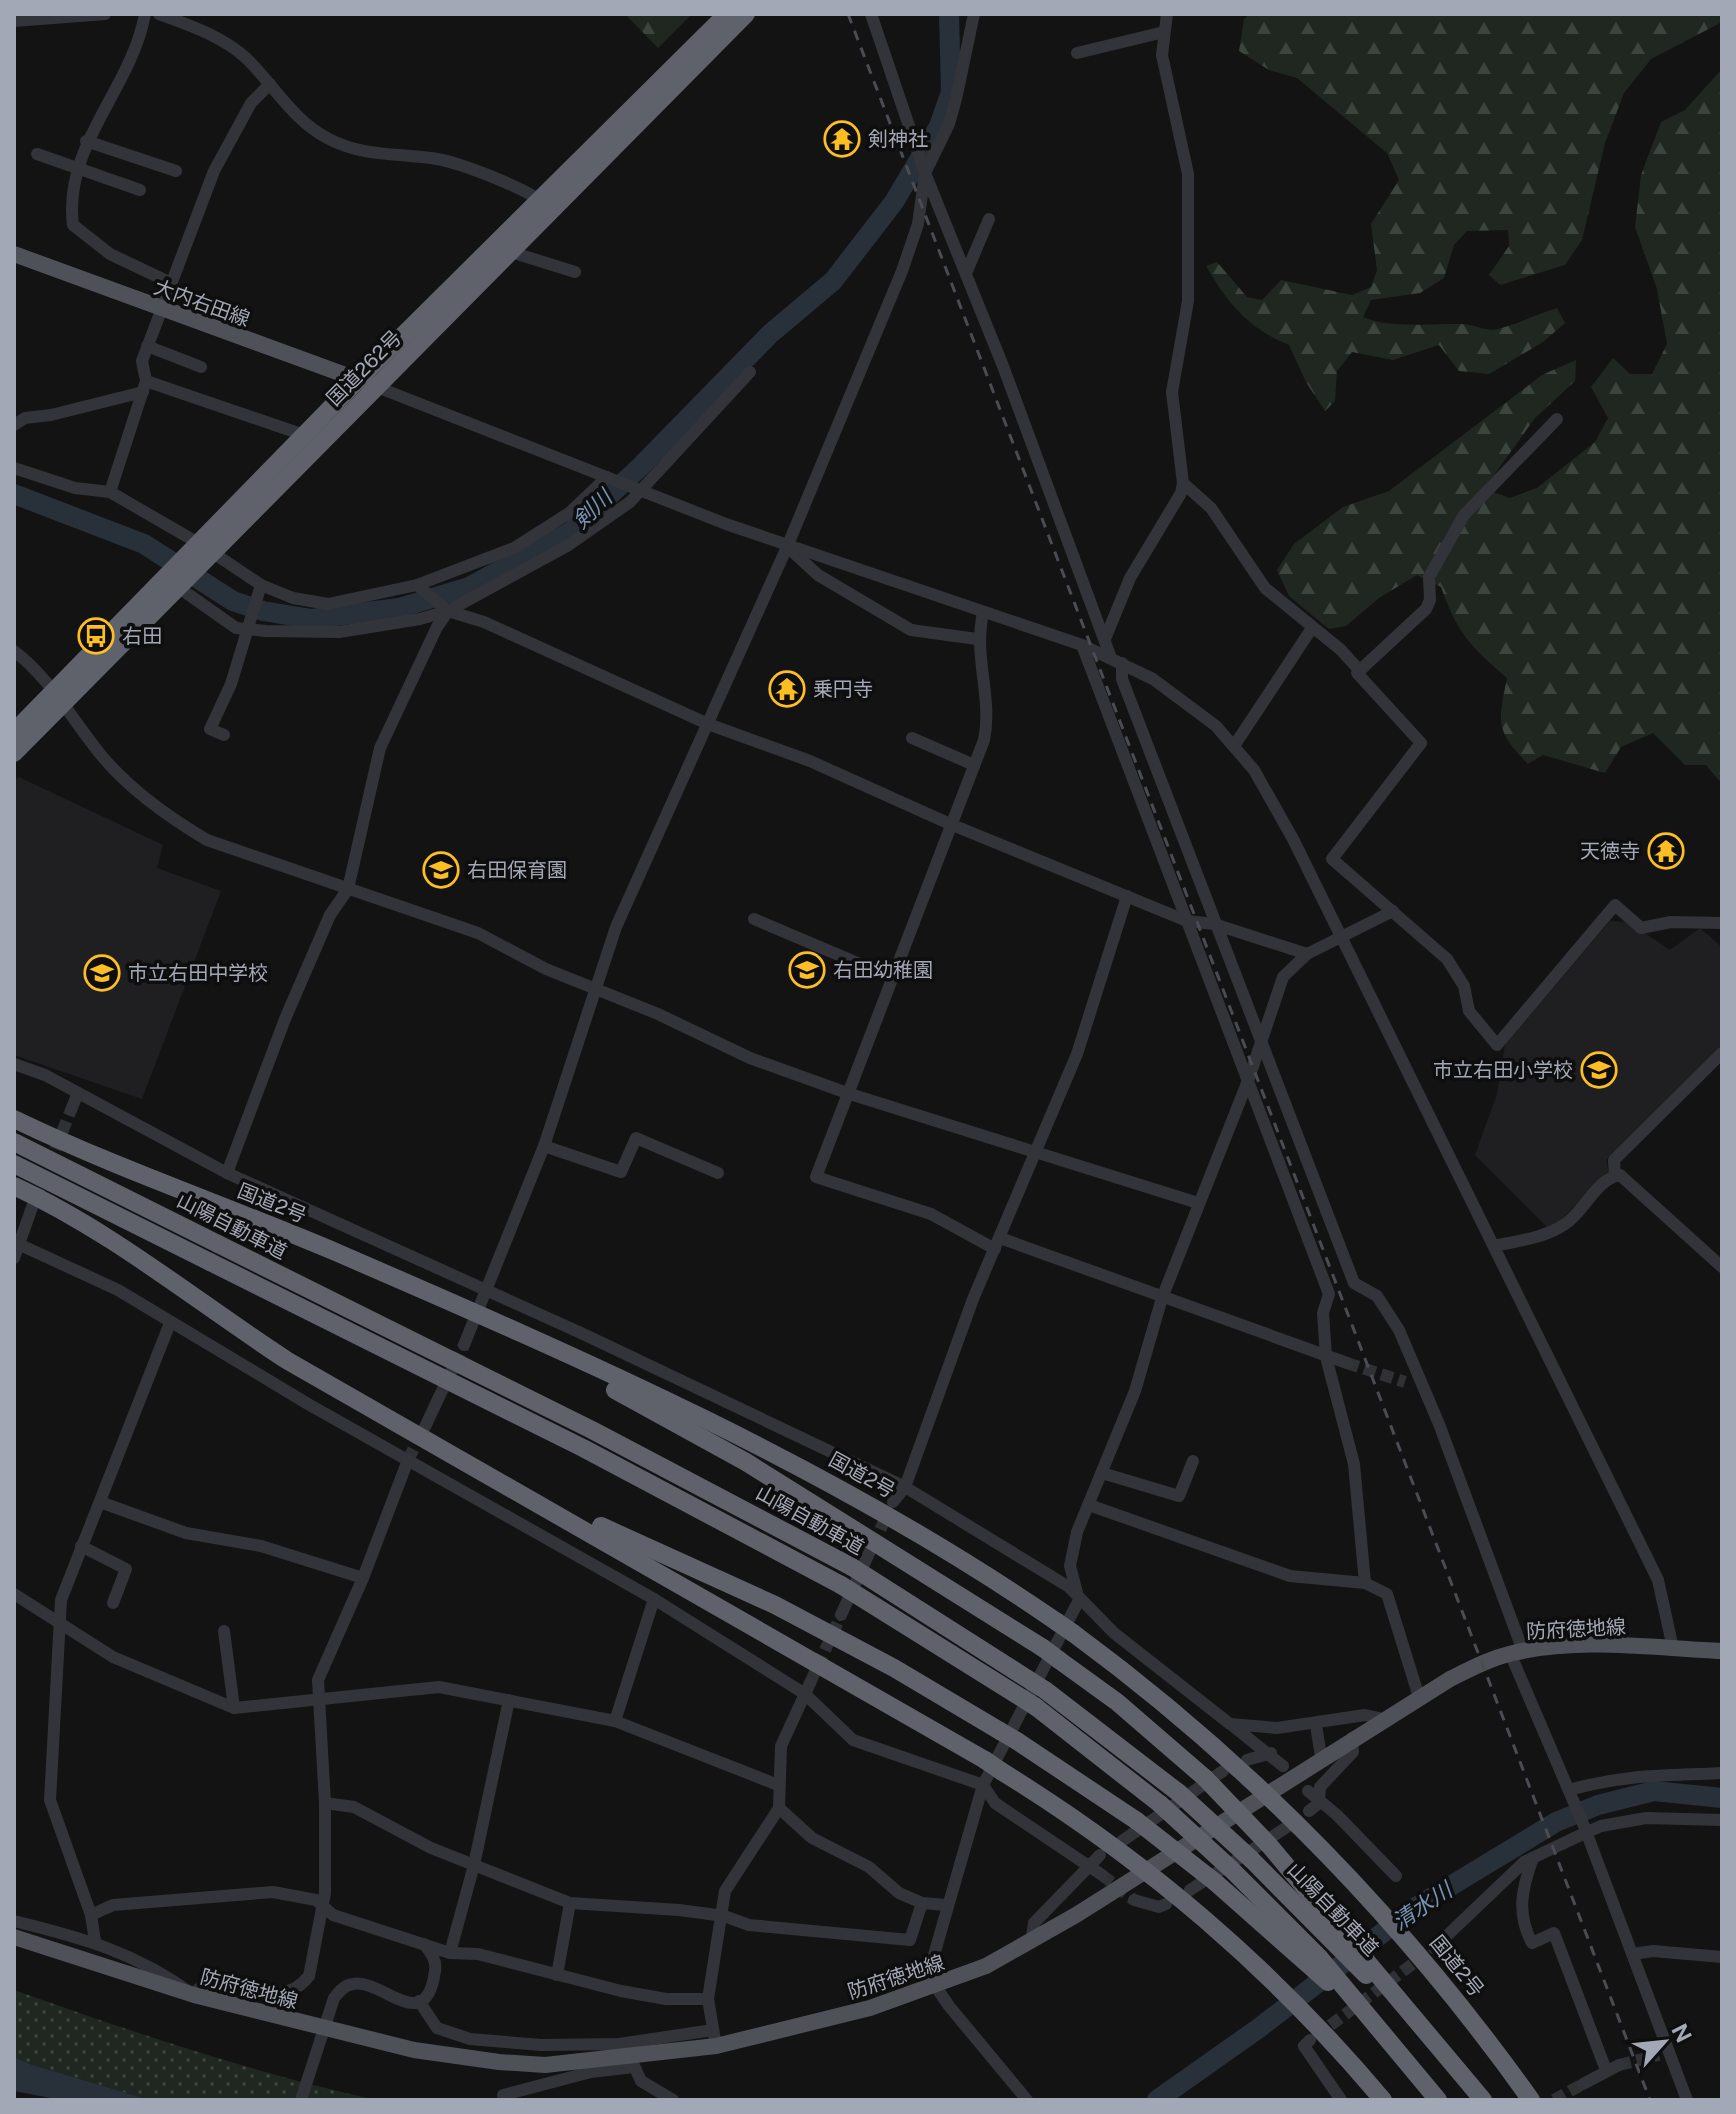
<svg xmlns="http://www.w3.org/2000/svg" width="1736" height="2114" font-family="'Public Sans','Noto Sans JP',sans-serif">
<defs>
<pattern id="grass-dots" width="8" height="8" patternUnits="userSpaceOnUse" patternTransform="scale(2)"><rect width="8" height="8" fill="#1f2720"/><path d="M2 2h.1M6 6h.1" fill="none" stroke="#3c443e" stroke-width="1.8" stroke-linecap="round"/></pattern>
<pattern id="forest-firs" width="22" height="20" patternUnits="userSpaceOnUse" patternTransform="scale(2)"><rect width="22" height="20" fill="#1f2720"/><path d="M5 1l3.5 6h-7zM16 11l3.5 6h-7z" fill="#3c443e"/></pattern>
</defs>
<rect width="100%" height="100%" fill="#131314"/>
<g fill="#1f1f21">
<path d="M19,777L163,845L157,868L221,891L142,1099L14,1055V781Z"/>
<path d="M1610,921L1628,922L1670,950L1700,928L1722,947V1046L1606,1160L1609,1172L1562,1219L1547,1227L1475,1155L1497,1094L1505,1045Z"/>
</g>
<path fill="url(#grass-dots)" d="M14,1990C135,2033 251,2072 376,2100H150L30,2064L14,2057Z"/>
<g fill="url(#forest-firs)">
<path d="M625,14H692L658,48Z"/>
<path d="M1250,14H1722V22L1651,59L1624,93L1605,143L1582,240L1565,265L1500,285L1489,275L1509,246L1508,230L1467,231L1454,245L1444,278L1420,293L1371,300L1363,317C1391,329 1431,323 1461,324C1473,324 1487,332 1498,329C1518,324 1537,314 1557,308L1565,323L1543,342L1489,374L1459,371L1439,345L1393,360L1352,352L1337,371L1335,401L1325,411L1306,382L1289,345C1246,327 1229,304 1206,266L1217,262L1247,297L1262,300L1281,280L1352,295L1371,287L1377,270L1371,224L1399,180L1387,153L1297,78L1269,70L1239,51L1244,19Z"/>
<path d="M1722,69V784L1706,765H1685L1653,733L1621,747L1605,773L1543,755L1528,764C1495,730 1498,723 1507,678C1471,647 1457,633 1441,587L1417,575L1379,598L1346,626L1329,629L1289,596L1277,570L1294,544L1343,507L1389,491L1542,375L1576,360L1575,381L1535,418L1484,489L1510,498L1537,488L1595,442L1608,418L1591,387L1613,358L1630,374H1652L1667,344L1657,289L1635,227L1641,175L1661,122L1685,110Z"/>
</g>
<path fill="#283139" d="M14,2057L30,2064L150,2100H61L14,2091Z"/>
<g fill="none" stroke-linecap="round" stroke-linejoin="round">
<g stroke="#283139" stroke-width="20">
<path d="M14,494L144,544L233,601L263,611L311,619L399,608L469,587L570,532L640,467L770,334L833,281L894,202L939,126L951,92L949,14"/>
<path d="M1157,2100L1259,2028L1416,1907L1556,1822L1598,1805L1654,1791L1722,1798"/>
</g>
<g stroke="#303134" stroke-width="12" stroke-dasharray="12 6" stroke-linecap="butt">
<path d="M35,1199L71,1110"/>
<path d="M1347,1363L1405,1382"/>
<path d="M439,1397L464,1345"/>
<path d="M408,1460L423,1430"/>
<path d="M873,1546L890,1508"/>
<path d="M810,1683L841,1615"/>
<path d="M1102,1875L1134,1900"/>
<path d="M1316,2036L1434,1948"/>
<path d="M1619,2065L1659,2055"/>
<path d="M1554,2100L1583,2084"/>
</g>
<g stroke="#33343a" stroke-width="12">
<path d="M145,14C131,90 63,145 73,225L110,254L171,283"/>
<path d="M159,14C189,25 222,36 246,58C275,86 292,120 329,139C363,157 400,153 437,159C461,163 525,188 544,203"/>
<path d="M871,14L925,173L1003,366L1111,658"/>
<path d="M1167,14L1162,55L1188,174V301L1172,392L1183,483L1211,508L1265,588L1341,650L1360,671"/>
<path d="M14,21L105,14"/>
<path d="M1077,53L1164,32"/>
<path d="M86,141L176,171"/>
<path d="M37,154L140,190"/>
<path d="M511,252L575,272"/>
<path d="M967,271L989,219"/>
<path d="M147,346L201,367"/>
<path d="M146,381L304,435"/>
<path d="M377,387L726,524L1082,645L1153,679L1216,726L1254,770L1293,839L1658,1580L1673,1648"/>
<path d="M1557,419L1464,515L1429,577L1430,600L1426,609L1357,673L1421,743L1332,859L1447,959L1464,986L1469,1011L1497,1045L1615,905L1641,928L1671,922L1722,923"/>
<path d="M14,425L25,418L51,415L143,392"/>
<path d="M14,468L75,488L110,492L200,544L261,585L293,598L328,604L417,585L514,548L569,513L607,477"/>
<path d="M110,492L146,381L142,361L214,171L251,103L270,84"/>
<path d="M792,551L818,575L911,630L977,639"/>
<path d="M417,585L448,611L484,622L708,724L810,761L950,824L1187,921L1214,924L1307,954"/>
<path d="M178,587L236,628L266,631L339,632L420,619L448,611L567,546L630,502L750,372"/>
<path d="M983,613C973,658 993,698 984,740L816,1177L931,1214L995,1249"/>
<path d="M1105,639L1130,578L1181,493L1183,483"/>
<path d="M1082,645L1329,1294L1323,1313L1326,1357L1354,1464L1365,1583"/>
<path d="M14,651C50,678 73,721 101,755C128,788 170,818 207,840L478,933L546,969L658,1014L750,1058L850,1094L1198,1203"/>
<path d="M1122,663V679L1354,1283L1377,1296L1399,1330L1439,1424L1523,1651"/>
<path d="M224,735L210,729L231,684L261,585"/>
<path d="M912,738L974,765"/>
<path d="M1234,746L1312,628"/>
<path d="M754,919L893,978"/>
<path d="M14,1064L45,1075L227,1173L581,1333L905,1487L1069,1587L1114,1633L1230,1724L1277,1728L1365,1715L1384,1719"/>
<path d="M71,1110L78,1093"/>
<path d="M544,1146L621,1172L636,1138L718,1173"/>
<path d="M227,1173L285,1019L330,915L348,889L380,748L437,627L448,611"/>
<path d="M1615,1176L1614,1160L1722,1053"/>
<path d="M1000,1238L1347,1363"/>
<path d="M14,1242L118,1290L308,1404L654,1599L805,1694L853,1740L983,1785L995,1803L1102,1875"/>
<path d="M1494,1246C1517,1241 1545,1238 1565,1224C1584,1212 1597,1178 1620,1175L1722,1267"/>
<path d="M14,1258L35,1199"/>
<path d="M464,1345L544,1146L616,927L787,547L902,271L918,224L925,173L949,124L956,99L974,14"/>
<path d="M425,1427L439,1397"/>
<path d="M1102,1473L1179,1496L1193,1461"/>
<path d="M100,1502L186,1533L261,1546L363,1578"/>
<path d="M893,1502L905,1487L973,1299L1077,1054L1127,896"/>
<path d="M1089,1505L1290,1576L1365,1583L1387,1594L1419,1697"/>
<path d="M81,1546L126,1569L113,1603"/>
<path d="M14,1594L113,1657L234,1708L439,1687L615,1721L778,1785"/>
<path d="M841,1615L870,1551"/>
<path d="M224,1631L234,1708"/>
<path d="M1510,1653L1584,1826L1687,2100"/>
<path d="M615,1721L654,1599"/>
<path d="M1316,1725L1321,1757"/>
<path d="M1233,1726L1283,1766"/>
<path d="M1247,1760L1271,1753"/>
<path d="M1569,1790C1626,1774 1664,1776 1722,1773"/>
<path d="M1308,1791L1337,1815L1396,1876"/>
<path d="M325,1803L354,1807L431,1848L570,1903L679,1910L724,1916L749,1925L910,1940L922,1903L946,1905"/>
<path d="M779,1808L812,1838L869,1867L899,1893L922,1903"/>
<path d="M1309,1811L1319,1803L1320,1787L1353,1752L1352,1738"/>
<path d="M1122,1841L1223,1771"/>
<path d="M1533,1858C1522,1888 1516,1913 1532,1943L1554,1933L1606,2070"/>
<path d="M1190,1890L1287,1827"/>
<path d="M1134,1900L1159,1907L1166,1904"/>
<path d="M91,1915L113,1905L273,1892L316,1900L333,1915L450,1953L478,1954L621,1991L666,1999H708"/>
<path d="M14,1921C83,1938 135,1952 194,1995C218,1956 273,2022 309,1976L325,1893V1803L318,1680L363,1578L408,1460"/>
<path d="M95,1941L91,1915L50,1800L61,1600L170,1323"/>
<path d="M1031,1943L1034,1923L1100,1855"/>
<path d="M1434,1948L1524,1862L1585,1833L1601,1826L1646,1818L1722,1820"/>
<path d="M450,1953L474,1865L509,1700"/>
<path d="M1632,1954L1653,1951L1722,1957"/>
<path d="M557,1975L570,1903"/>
<path d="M419,2001L437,2028L470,2039L541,2045L619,2044L713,2030"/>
<path d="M1310,2040L1304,2046L1341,2100"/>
<path d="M716,2046L708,1999L725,1891L779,1808L781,1746L810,1683"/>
<path d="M632,2061L641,2081L673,2100"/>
<path d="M1583,2084L1619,2065"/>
<path d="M503,2095L591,2072L634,2067"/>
<path d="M301,2100L334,1998C339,1992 344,1985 353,1984C382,1978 426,2038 435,1971C437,1960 431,1953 424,1944"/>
<path d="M1027,2100L949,2006L936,1987L932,1962L983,1785L1079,1600L1070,1566L1077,1532L1135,1391L1162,1298L1249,1078L1283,977L1307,954L1393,911"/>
</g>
<g stroke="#4f5159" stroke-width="16">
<path d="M14,254L370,384"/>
<path d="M14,1937L194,1995L414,2050L499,2062L545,2065L716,2046L870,2008L986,1966L1076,1915L1450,1679C1470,1669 1491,1658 1513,1653C1580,1637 1654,1648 1722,1651"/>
</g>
<g stroke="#5f626b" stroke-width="18">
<path d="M14,732L359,379L727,14"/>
<path d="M14,753L746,14"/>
<path d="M14,1119C120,1170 230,1207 338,1253C585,1360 834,1468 1057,1622"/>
<path d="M14,1186C113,1232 197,1302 288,1361L985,1760"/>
<path d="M218,1244L592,1430L852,1567"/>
<path d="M210,1262L583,1448L841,1585"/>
<path d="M615,1390L746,1462L1043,1648"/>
<path d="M601,1526L775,1605L894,1668L1000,1731"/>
<path d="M1073,1633C1251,1764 1403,1920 1531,2100"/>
<path d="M1059,1660L1117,1702L1205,1778"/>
<path d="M1045,1690L1179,1793"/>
<path d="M1036,1707L1160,1804"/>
<path d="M1017,1741L1137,1821"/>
<path d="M1001,1771C1148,1862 1271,1967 1383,2100"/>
<path d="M1269,1845L1483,2100"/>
<path d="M1251,1859L1366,1975"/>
<path d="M1231,1869L1319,1957L1438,2100"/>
<path d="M1215,1882L1328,1982"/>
</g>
<path stroke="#4a4c53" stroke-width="3" stroke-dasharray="10 8" stroke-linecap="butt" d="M848,14L1650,2100"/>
<g stroke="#5f626b" stroke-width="18">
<path d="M14,1142L218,1244"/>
<path d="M14,1164L210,1262"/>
<path d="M852,1567L1045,1690"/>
<path d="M841,1585L1036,1707"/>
<path d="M1057,1622L1073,1633"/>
<path d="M1043,1648L1059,1660"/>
<path d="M1000,1731L1017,1741"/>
<path d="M985,1760L1001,1771"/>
<path d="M1205,1778L1269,1845"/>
<path d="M1179,1793L1251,1859"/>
<path d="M1160,1804L1231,1869"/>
<path d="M1137,1821L1215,1882"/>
</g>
</g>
<defs>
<symbol id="temple-ring" viewBox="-11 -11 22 22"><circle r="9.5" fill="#0e0e0f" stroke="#fcbe23" stroke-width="1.5"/><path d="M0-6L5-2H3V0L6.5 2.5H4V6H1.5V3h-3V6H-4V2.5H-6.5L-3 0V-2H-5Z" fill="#fcbe23"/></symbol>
<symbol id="bus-ring" viewBox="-11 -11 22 22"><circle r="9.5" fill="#0e0e0f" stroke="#fcbe23" stroke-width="1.5"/><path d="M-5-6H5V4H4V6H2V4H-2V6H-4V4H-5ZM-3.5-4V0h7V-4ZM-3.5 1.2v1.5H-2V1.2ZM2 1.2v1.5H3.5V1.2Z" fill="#fcbe23"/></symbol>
<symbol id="school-ring" viewBox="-11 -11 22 22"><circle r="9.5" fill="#0e0e0f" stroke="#fcbe23" stroke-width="1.5"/><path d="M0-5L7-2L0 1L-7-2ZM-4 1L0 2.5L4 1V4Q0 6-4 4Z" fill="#fcbe23"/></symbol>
</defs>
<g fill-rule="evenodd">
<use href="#temple-ring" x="822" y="119" width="40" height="40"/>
<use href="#bus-ring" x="76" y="616" width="40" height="40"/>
<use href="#temple-ring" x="767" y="669" width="40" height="40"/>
<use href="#temple-ring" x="1646" y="831" width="40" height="40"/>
<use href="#school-ring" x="421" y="850" width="40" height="40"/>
<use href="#school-ring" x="787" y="950" width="40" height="40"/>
<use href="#school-ring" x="82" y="953" width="40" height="40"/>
<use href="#school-ring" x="1579" y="1050" width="40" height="40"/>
</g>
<g text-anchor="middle" stroke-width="7" stroke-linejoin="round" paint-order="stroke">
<g font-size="20" fill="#a3a8b6" stroke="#0e0e0f" text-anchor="start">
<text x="868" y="146">剣神社</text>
<text x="122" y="643">右田</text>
<text x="813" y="696">乗円寺</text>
<text x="1640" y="858" text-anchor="end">天徳寺</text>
<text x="467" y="877">右田保育園</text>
<text x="833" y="977">右田幼稚園</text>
<text x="128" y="980">市立右田中学校</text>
<text x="1573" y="1077" text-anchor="end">市立右田小学校</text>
</g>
<g font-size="20" fill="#a3a8b6" stroke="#0e0e0f">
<text transform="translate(202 303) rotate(20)" y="7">大内右田線</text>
<text transform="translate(364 368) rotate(-45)" y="7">国道262号</text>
<text transform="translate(272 1203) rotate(22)" y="7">国道2号</text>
<text transform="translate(232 1226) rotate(27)" y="7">山陽自動車道</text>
<text transform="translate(862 1475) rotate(29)" y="7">国道2号</text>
<text transform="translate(810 1520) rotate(29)" y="7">山陽自動車道</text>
<text transform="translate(1576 1629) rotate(-3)" y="7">防府徳地線</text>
<text transform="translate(1333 1909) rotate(46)" y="7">山陽自動車道</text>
<text transform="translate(1457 1966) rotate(51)" y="7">国道2号</text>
<text transform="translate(896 1977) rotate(-18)" y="7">防府徳地線</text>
<text transform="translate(249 1989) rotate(15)" y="7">防府徳地線</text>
</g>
<g font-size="22" font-style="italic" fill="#7894b3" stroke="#0e0e0f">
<text transform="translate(592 509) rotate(-44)" y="8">剣川</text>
<text transform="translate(1422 1906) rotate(-34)" y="8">清水川</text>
</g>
</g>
<rect width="1736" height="2114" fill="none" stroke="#a3a8b6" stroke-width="32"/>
<g transform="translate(1664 2042) rotate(63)" stroke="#0e0e0f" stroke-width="6" paint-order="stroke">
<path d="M0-6L14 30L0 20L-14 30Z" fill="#a3a8b6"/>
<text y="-12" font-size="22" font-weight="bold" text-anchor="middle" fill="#a3a8b6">N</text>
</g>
</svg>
